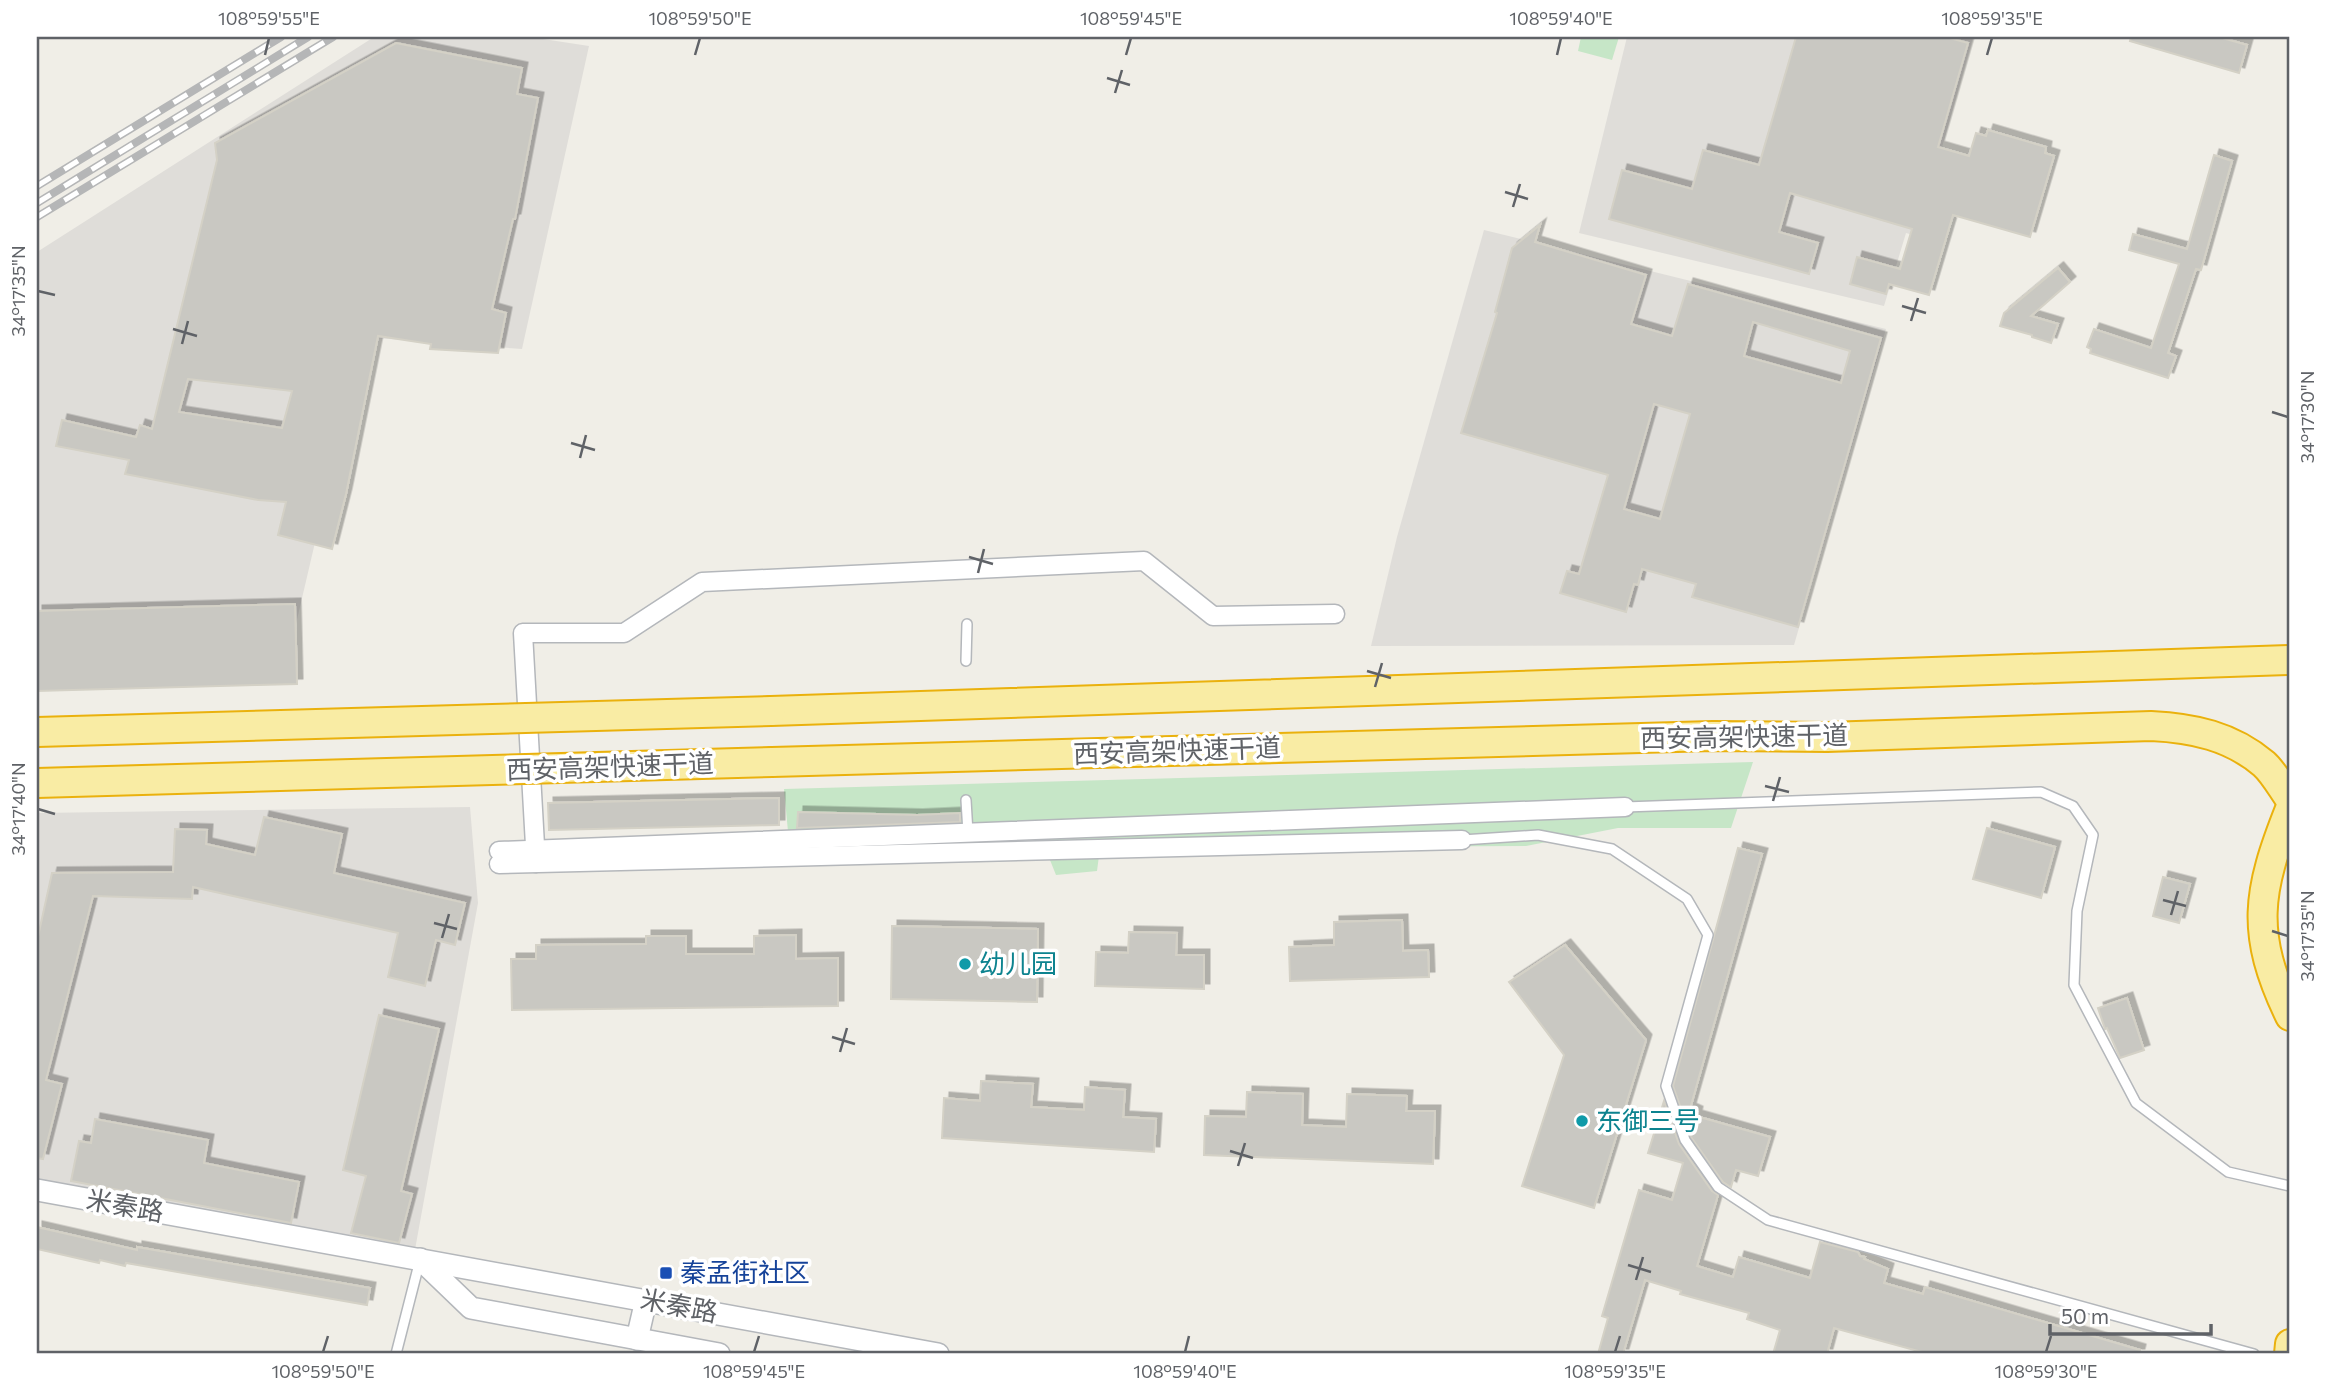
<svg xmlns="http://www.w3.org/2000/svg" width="2327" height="1391" font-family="Commissioner,'Noto Sans SC',sans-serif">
<defs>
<filter id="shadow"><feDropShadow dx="5.5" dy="-5.5" stdDeviation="0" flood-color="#0004"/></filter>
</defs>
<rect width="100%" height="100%" fill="#f0eee7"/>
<g fill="#dfddd9">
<path d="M374,37H530L589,46L522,349L363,337L285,671L37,682V252Z"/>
<path d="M1627,37H1973L1917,236L1906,233L1884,306L1579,233Z"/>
<path d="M1484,230L1886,329L1794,645L1371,646L1397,537Z"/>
<path d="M470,807L478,903L414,1255L37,1182V813Z"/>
</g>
<g fill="#c6e6c7">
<path d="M1581,37H1619L1612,60L1578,51Z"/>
<path d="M1753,762L1731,828H1618L1526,846L1100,848L1097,871L1056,875L1036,825L789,842L784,789Z"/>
</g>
<g fill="#c9c8c2" stroke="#d4d1c6" stroke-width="2" fill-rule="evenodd" filter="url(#shadow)">
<path d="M1796,37H1946L1968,43L1938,147L1969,156L1976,133L1986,136L1988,130L2046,147L2045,153L2054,156L2030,237L1953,215L1929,295L1889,284L1886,294L1850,284L1857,257L1900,269L1912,229L1790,193L1779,232L1818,243L1809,274L1609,219L1622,170L1692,189L1703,150L1759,165Z"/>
<path d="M2131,37H2219L2247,45L2239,73L2130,41Z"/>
<path d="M396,43L522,68L517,94L538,98L515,219H513L492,309L506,313L498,353L430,349L431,344L378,336L346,494L332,549L278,535L286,502L258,500L125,474L129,460L56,446L62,420L136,437L140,425L152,429L217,160L215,143ZM188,379L292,391L282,428L179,412Z"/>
<path d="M2214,155L2232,161L2201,270L2196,269L2168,353L2176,356L2168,378L2090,353L2091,349L2087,347L2094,329L2151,348L2179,264L2129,250L2133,234L2187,249Z"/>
<path d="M1540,225L1535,242L1646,275L1631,324L1672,336L1688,284L1881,338L1798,627L1692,597L1696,584L1642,569L1638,585L1634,584L1626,612L1560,593L1567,571L1579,574L1608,475L1461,433L1497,313L1495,312L1512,248ZM1753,322L1850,351L1841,383L1744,356ZM1654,404L1690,414L1660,519L1624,509Z"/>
<path d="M2058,268L2070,282L2031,316L2058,324L2051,343L2032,337V335L2000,326L2004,313Z"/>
<path d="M295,604L297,684L37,691V611Z"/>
<path d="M779,798V825L549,830L548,803Z"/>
<path d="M798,812L917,815L960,813V822L797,828Z"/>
<path d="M264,817L342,834L334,873L465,903L455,945L436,940L425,986L388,977L398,933L193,887L192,899L93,896L46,1080L62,1084L43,1159L37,1158V941L52,873L173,872L175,829L207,830L206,844L255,855Z"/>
<path d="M1987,828L2055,847L2041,898L1973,879Z"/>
<path d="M1738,848L1762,854L1690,1109L1697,1112L1696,1116L1770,1137L1758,1176L1736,1170L1731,1187L1723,1182L1691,1137L1673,1086Z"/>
<path d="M2163,877L2190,884L2179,923L2153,916Z"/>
<path d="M1402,920L1403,951L1428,950L1429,977L1290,981L1289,947L1334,945V922Z"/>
<path d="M892,926L1038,929L1037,1002L891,999Z"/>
<path d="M1129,932L1177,933L1176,955H1204V989L1095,986L1096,952L1128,953Z"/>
<path d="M796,935V959L838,958V1006L512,1010L511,959H536V945L646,944V936H686V954H754V936Z"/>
<path d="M1565,945L1646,1040L1594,1208L1522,1186L1564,1055L1509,982Z"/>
<path d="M2127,998L2144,1050L2120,1058L2107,1028L2105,1029L2098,1008Z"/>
<path d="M379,1015L439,1029L401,1191L412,1194L399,1243L351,1233L366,1176L343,1170Z"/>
<path d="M981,1081L1033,1084L1031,1107L1084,1110L1085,1087L1125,1090L1123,1117L1156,1119L1154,1152L942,1138L944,1098L980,1101Z"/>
<path d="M1247,1092L1303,1094L1302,1125L1346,1127L1347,1094L1407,1096L1406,1111H1435L1433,1164L1204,1155L1205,1116L1246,1117Z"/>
<path d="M1664,1101L1679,1144L1712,1191L1718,1195L1697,1266L1733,1277L1739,1257L1810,1278L1820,1242L1858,1252L1860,1256L1865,1257L1864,1259L1888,1269L1884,1283L1923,1294L1925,1287L2140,1350L2139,1354H1929L1834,1328L1827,1354H1773L1780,1330L1747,1319L1749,1313L1680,1294L1681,1291L1645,1280L1623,1354H1598L1608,1318L1602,1316L1639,1190L1672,1200L1683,1163L1648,1153Z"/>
<path d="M95,1119L208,1140L204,1163L299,1182L291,1223L71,1181L79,1141L91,1143Z"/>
<path d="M37,1227L137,1250V1247L370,1288L367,1305L126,1263L125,1266L100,1260L99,1263L37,1249Z"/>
</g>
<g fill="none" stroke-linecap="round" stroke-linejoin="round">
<defs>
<g id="service">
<path d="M966,661L967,624"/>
<path d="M966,800L968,833"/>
<path d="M1625,807L2041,792L2073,806L2093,835L2077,911L2074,985L2136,1103L2228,1172L2290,1186"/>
<path d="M1462,840L1538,835L1612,849L1687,899L1708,935L1666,1086L1685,1140L1718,1187L1768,1220L2254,1354"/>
<path d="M396,1354L420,1260"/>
</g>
<g id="minor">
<path d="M499,851L1625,807"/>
<path d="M536,863L523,633H624L702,582L1144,561L1213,616L1335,614"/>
<path d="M499,864L1462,840"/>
</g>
<g id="tertiary">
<path d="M37,1190L938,1354"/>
<path d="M420,1259L471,1308L719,1354"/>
<path d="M637,1339L646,1300"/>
</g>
<g id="trunk">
<path d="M771,711L2290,660"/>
<path d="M772,762L1713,736L1827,737L2151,726C2193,728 2231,736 2264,764C2274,773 2282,788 2290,799"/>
<path d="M2290,809C2257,892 2250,933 2290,1016"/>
<path d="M2289,1354L2290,1344"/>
</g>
</defs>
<use href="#service" stroke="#b4b7bb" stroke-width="12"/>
<use href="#minor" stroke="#b4b7bb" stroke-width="21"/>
<use href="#tertiary" stroke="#b4b7bb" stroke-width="24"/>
<use href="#trunk" stroke="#eab10d" stroke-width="32"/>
<use href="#service" stroke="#fff" stroke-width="9"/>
<use href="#minor" stroke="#fff" stroke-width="18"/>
<use href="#tertiary" stroke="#fff" stroke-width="21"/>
<use href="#trunk" stroke="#f9eca4" stroke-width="28"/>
<defs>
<g id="rail">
<path d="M37,186L281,37"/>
<path d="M37,203L308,37"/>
<path d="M37,217L333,37"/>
</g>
</defs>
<use href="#rail" stroke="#b5b6b7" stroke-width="8"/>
<use href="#rail" stroke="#fff" stroke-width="5" stroke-dasharray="16" stroke-linecap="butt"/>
<defs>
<g id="trunk-bridge">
<path d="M37,732L771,711"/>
<path d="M37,783L772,762"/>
</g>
</defs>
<use href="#trunk-bridge" stroke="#eab10d" stroke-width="32" stroke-linecap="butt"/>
<use href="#trunk-bridge" stroke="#f9eca4" stroke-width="28"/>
</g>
<path fill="none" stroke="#5f6267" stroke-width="2.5" d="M265,55L269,38M695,55L700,38M1126,55L1131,38M1557,55L1561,38M1987,55L1992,38M1107,78L1130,85M1115,93L1122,70M1505,192L1528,199M1513,207L1520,184M38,291L55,295M1902,306L1926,313M1911,321L1918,298M173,329L197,336M182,344L188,321M2272,412L2288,417M571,443L595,450M580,458L586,435M969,557L993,564M978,573L984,549M1367,671L1391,678M1375,687L1382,663M1765,786L1789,792M1773,801L1780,777M38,809L55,814M2163,900L2186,906M2171,915L2178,891M434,923L457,929M2272,931L2288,936M442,938L449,914M832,1037L855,1044M840,1052L847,1028M1230,1151L1253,1158M1238,1166L1245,1143M1628,1265L1651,1272M1636,1280L1643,1257M323,1352L328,1336M754,1352L759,1336M1185,1352L1189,1336M1615,1352L1620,1336M2046,1352L2051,1336"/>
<g fill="#0f9aa8" stroke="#fff" stroke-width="2.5">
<circle cx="965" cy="964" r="7"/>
<circle cx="1582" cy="1121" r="7"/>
</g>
<rect fill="#1a4fb4" stroke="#fff" stroke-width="2.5" x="659" y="1266" width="14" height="14" rx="3.5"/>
<g text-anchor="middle" stroke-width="7" stroke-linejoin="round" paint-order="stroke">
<g font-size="26" fill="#5f6267" stroke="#fff">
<text transform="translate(1744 737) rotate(-1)" y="9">西安高架快速干道</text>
<text transform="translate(1177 751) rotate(-2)" y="9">西安高架快速干道</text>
<text transform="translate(610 767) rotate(-2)" y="9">西安高架快速干道</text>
<text transform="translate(125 1206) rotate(10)" y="9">米秦路</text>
<text transform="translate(679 1306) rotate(11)" y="9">米秦路</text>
</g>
<g font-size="26" fill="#0d838f" stroke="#fff" text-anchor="start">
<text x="979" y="973">幼儿园</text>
<text x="1596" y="1130">东御三号</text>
</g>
<g font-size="26" fill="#164399" stroke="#fff" text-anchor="start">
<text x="680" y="1282">秦孟街社区</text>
</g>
</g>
<rect width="2327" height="1391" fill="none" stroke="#ffffff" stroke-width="77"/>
<path d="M2050 1324v10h161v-10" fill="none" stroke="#5f6267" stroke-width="3.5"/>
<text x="2061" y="1324" font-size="21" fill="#5f6267" stroke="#ffffff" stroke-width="5" paint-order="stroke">50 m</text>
<rect x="38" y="38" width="2250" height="1314" fill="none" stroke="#5f6267" stroke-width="2.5"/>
<g font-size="18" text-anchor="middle" fill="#5f6267">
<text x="269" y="25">108°59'55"E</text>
<text x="700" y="25">108°59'50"E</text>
<text x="1131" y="25">108°59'45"E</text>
<text x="1561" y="25">108°59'40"E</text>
<text x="1992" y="25">108°59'35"E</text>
<text transform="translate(19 291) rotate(-90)" y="6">34°17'35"N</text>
<text transform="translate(2308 417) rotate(-90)" y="6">34°17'30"N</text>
<text transform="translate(19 809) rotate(-90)" y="6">34°17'40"N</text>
<text transform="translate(2308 936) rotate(-90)" y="6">34°17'35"N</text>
<text x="323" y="1378">108°59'50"E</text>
<text x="754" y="1378">108°59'45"E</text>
<text x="1185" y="1378">108°59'40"E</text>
<text x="1615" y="1378">108°59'35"E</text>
<text x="2046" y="1378">108°59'30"E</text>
</g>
</svg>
